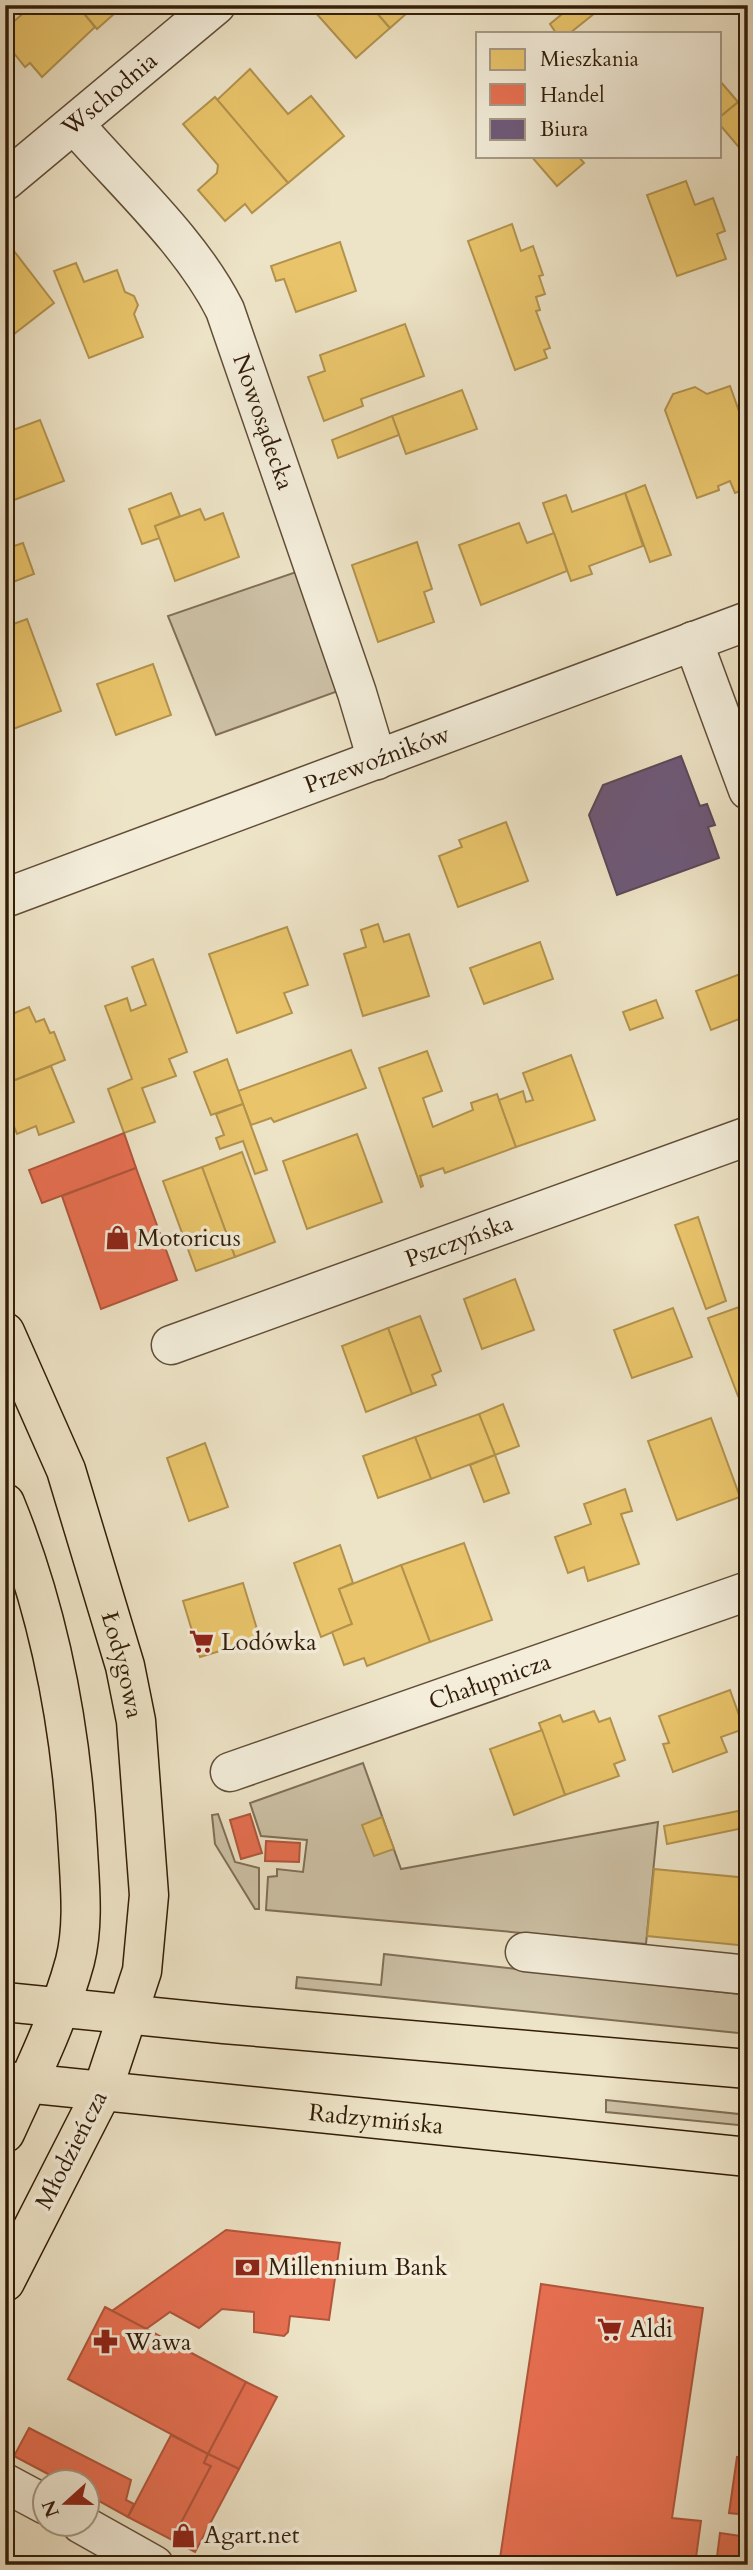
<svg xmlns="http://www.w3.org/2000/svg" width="753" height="2570" font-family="Cardo,serif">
<rect width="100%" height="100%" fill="#ede3c6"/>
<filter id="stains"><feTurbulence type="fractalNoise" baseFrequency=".00286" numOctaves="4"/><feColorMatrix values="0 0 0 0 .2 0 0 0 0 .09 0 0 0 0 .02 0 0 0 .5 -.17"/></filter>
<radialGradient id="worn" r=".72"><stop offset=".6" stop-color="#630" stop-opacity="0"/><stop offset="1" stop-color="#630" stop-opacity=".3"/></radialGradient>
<g fill="#cdc1a6" stroke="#806f57" stroke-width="2">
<path d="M302,570L341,690L216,735L168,616Z"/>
<path d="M363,1763L401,1869L658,1822L646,1944L266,1910L268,1877L277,1876V1869L303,1872L307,1840L261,1836L250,1803Z"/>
<path d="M218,1814L235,1862L259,1868V1909H255L215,1844L212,1815Z"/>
<path d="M384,1954L748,1995V2034L296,1988L297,1977L381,1985Z"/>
<path d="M606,2100L748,2115V2126L606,2112Z"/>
</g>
<g fill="#e9c46a" stroke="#b2924d" stroke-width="2">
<path d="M33,5H77L95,27L42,77L30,63L25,67L5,42V29Z"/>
<path d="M77,5H124L97,29Z"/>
<path d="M322,5H370L390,28L356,58L315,12Z"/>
<path d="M370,5H416L390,28Z"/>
<path d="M573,5H605L570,33H556L550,24Z"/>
<path d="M250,69L288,114L311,96L344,136L288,183L217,100Z"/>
<path d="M720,81L738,102L720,117Z"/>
<path d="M748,94V158L720,125V117Z"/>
<path d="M215,97L288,183L252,213L245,204L225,221L198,190L217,173L218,165L183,124Z"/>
<path d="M531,156H578L584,163L557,186Z"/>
<path d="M686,181L695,205L713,198L725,231L717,234L726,259L677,276L647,195Z"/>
<path d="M512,224L521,251L533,246L543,275L539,276L545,294L536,297L540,310L536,311L550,348L544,350L547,358L515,370L468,241Z"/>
<path d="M340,242L356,291L296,312L284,279L276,281L271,266Z"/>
<path d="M14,251L54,303L5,341V258Z"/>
<path d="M76,263L84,282L117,270L125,292L134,296L138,305L134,314L143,337L89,358L54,271Z"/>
<path d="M405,324L424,376L361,399L363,406L324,421L308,377L325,371L320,355Z"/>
<path d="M730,386L739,411L748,416V488L735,493L730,481L718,486L719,490L697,498L665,410L673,394L695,387L707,394Z"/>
<path d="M462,390L477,429L406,454L392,416Z"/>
<path d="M392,416L399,435L338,458L332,440Z"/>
<path d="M40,420L64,481L6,503L5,433Z"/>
<path d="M645,485L671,555L650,562L625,493Z"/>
<path d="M171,493L180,516L155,526L160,538L142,544L129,509Z"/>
<path d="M625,493L643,546L589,566L592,574L571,581L543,503L566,495L572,512Z"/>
<path d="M200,509L205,520L223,513L239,557L175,581L155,526Z"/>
<path d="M519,523L527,543L554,533L567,571L481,605L459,545Z"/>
<path d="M417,542L432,589L424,592L434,622L378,642L352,565Z"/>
<path d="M23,543L34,574L5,585V549Z"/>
<path d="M27,619L61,711L5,732V627Z"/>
<path d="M153,664L171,715L116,735L97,684Z"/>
<path d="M506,822L528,881L458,907L439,856L462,847L459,840Z"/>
<path d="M378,924L384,942L409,934L429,996L363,1016L344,954L366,947L361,930Z"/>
<path d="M287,927L308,985L284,993L292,1013L237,1033L209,954Z"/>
<path d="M540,942L553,979L484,1004L470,968Z"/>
<path d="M153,959L187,1052L169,1059L176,1076L142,1088L155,1122L124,1133L108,1089L132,1079L105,1006L127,998L131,1011L146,1005L132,967Z"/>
<path d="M748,971V1041H747L739,1019L711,1030L696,991Z"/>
<path d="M656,1000L663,1018L630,1030L623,1012Z"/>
<path d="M29,1007L36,1022L44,1019L50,1033L54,1032L65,1060L5,1084V1017Z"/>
<path d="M351,1050L366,1088L274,1122L271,1118L251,1125L238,1091Z"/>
<path d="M427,1051L442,1091L423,1098L433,1127L473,1110L471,1103L497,1094L516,1147L445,1173L443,1168L420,1176L423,1186L421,1187L379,1068Z"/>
<path d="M571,1055L595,1120L516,1147L499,1100L523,1091L526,1102L533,1100L523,1073Z"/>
<path d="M227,1059L243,1104L211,1115L194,1072Z"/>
<path d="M51,1066L74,1122L39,1135L36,1126L17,1134L5,1105V1084Z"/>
<path d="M243,1104L267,1170L255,1174L243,1141L220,1149L216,1138L224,1135L216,1114Z"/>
<path d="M357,1134L382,1202L307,1229L283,1161Z"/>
<path d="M242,1152L275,1242L235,1257L202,1167Z"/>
<path d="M202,1167L235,1257L196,1271L163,1181Z"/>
<path d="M698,1217L726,1301L706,1309L675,1225Z"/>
<path d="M515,1279L534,1330L482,1349L464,1299Z"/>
<path d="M742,1306L748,1322V1392L738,1396L708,1318Z"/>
<path d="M673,1308L692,1357L632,1378L614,1330Z"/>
<path d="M420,1316L441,1371L432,1375L436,1385L412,1394L388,1328Z"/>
<path d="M388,1328L412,1394L366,1412L342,1346Z"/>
<path d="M503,1404L519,1446L495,1455L479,1414Z"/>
<path d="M479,1414L495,1455L431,1479L415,1437Z"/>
<path d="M711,1418L740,1497L677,1520L648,1441Z"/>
<path d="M415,1437L431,1479L378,1498L363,1456Z"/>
<path d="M205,1443L228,1507L189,1521L167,1458Z"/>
<path d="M495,1455L509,1493L484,1502L470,1465Z"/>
<path d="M625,1489L632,1511L621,1514L639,1564L588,1581L584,1567L568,1573L555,1537L591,1524L584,1504Z"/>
<path d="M464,1543L492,1620L430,1642L401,1565Z"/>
<path d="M340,1545L353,1583L339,1589L352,1624L321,1637L294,1563Z"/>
<path d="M401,1565L430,1642L367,1666L364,1658L344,1665L332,1632L352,1624L339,1589Z"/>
<path d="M243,1583L260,1639L200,1657L183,1601Z"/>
<path d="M730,1690L744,1729L721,1737L727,1752L673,1772L663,1744L669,1743L659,1716Z"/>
<path d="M594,1711L599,1722L610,1718L625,1760L614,1764L619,1776L565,1795L539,1723L560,1715L563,1722Z"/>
<path d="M542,1730L565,1795L514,1815L490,1749Z"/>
<path d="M748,1809V1827L667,1844L664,1826Z"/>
<path d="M382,1817L394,1849L374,1856L362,1825Z"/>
<path d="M654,1869L748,1878V1946L647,1936Z"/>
</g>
<g fill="#e76f51" stroke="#b1563b" stroke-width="2">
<path d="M124,1133L136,1168L42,1203L29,1170Z"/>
<path d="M136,1168L177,1280L101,1309L62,1196Z"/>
<path d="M250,1814L262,1853L241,1859L230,1820Z"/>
<path d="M266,1841L300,1843L299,1862L265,1861Z"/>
<path d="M226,2230L340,2243L329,2320L290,2316L288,2332L284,2336L254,2332V2312L222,2309L199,2328L170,2312L146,2329L112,2311Z"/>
<path d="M541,2284L703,2308L672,2518L701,2521L695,2565H499Z"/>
<path d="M105,2307L246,2382L208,2454L68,2379Z"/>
<path d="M246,2382L277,2397L239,2469L208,2454Z"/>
<path d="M29,2428L131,2480L126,2500L134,2504L128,2517L88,2495V2482H63L14,2456Z"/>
<path d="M171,2435L208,2454L204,2463L211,2466L172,2540L128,2517Z"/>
<path d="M208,2454L239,2469L195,2552L172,2540L211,2466L204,2463Z"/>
<path d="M737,2457L748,2459V2515L729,2513Z"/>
<path d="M720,2533L748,2537V2565H716Z"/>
</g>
<path fill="#6d597a" stroke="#5b4758" stroke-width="2" d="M681,756L700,806L707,804L715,825L708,827L719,858L617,895L589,815L603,785Z"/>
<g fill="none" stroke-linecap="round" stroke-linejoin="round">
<defs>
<g id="minor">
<path id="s1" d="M75,125C125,183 191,242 225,310L357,693L377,760"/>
<path id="s2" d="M5,181L216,5"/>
<path d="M693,641L748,790"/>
<path id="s3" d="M5,898L748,621"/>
<path id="s4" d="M171,1345L748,1136"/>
<path id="s5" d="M230,1772L748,1591"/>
<path d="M525,1952L748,1975"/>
<path d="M5,2483L46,2505"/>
<path d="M81,2524L154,2565"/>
</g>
<g id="major">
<path id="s6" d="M5,1332L66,1470L125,1666L136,1721L149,1895L142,1971L102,2092L5,2282"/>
<path d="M5,1503C50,1613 72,1731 78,1850C80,1886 84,1925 75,1961C59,2020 30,2078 5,2133"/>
<path d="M5,2002L224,2024L748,2069"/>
<path id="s7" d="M5,2081L748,2157"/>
</g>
</defs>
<use href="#minor" stroke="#614e38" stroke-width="41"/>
<use href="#major" stroke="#321d08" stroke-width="41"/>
<use href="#minor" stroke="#f3edda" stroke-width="38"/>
<use href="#major" stroke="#ede3c6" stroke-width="38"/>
</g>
<defs>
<symbol id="shop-bare" viewBox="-9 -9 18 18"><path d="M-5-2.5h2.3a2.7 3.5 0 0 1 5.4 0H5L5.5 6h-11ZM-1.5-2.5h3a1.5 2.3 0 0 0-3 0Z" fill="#8f2418" stroke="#f3edda" stroke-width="2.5" paint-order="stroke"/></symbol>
<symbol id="supermarket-bare" viewBox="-9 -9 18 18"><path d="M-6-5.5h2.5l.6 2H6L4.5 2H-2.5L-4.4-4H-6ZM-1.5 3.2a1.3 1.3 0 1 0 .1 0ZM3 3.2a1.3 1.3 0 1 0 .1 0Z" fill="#8f2418" stroke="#f3edda" stroke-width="2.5" paint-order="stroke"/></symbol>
<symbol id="bank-bare" viewBox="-9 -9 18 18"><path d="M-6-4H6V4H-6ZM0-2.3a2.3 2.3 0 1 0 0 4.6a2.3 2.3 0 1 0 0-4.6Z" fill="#8f2418" stroke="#f3edda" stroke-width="2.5" paint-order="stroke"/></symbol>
<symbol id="pharmacy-bare" viewBox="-9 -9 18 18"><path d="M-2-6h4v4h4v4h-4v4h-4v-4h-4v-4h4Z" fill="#8f2418" stroke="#f3edda" stroke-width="2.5" paint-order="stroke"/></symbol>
</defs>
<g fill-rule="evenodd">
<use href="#shop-bare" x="100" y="1220" width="35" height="35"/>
<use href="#supermarket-bare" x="184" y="1624" width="35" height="35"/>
<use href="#bank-bare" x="230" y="2250" width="35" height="35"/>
<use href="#supermarket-bare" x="592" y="2312" width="35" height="35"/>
<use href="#pharmacy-bare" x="88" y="2324" width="35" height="35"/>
<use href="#shop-bare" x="166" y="2518" width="35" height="35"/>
</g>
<g text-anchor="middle" stroke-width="7" stroke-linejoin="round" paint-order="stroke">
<g font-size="24" fill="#321d08" stroke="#f3edda">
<text dy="8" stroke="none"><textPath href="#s2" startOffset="136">Wschodnia</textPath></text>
<text dy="8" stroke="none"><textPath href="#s1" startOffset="357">Nowosądecka</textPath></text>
<text dy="8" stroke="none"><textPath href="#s3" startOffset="397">Przewoźników</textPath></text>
<text dy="8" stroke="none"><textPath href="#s4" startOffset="306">Pszczyńska</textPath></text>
<text dy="8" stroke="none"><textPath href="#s6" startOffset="354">Łodygowa</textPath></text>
<text dy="8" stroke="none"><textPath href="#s5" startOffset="275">Chałupnicza</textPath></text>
<text dy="8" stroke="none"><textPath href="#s7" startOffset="373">Radzymińska</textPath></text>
<text transform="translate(71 2150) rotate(-63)" y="8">Młodzieńcza</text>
</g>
<g font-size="24" fill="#321d08" stroke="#f3edda" text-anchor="start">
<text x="137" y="1246">Motoricus</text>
<text x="221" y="1650">Lodówka</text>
<text x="268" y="2275">Millennium Bank</text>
<text x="630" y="2337">Aldi</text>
<text x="125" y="2350">Wawa</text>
<text x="204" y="2543">Agart.net</text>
</g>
</g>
<rect width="753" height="2570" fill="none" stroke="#ede3c6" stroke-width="28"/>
<rect x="7" y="7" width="739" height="2556" fill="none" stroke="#321d08" stroke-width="3.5"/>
<rect x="14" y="14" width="725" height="2542" fill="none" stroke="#321d08" stroke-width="2"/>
<rect x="476" y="32" width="245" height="126" fill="#f3edda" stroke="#a69a86" stroke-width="2"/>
<rect x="490" y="49" width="35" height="21" fill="#e9c46a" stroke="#a69a86" stroke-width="2"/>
<text x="540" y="66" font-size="21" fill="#321d08">Mieszkania</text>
<rect x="490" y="84" width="35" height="21" fill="#e76f51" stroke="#a69a86" stroke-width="2"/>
<text x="540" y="102" font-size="21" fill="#321d08">Handel</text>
<rect x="490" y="119" width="35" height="21" fill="#6d597a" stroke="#a69a86" stroke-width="2"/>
<text x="540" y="136" font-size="21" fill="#321d08">Biura</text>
<g transform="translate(66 2503) rotate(249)"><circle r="33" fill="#f3edda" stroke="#a69a86" stroke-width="2"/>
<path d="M0-5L12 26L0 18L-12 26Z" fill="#8f2418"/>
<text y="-10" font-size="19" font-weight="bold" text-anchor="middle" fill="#321d08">N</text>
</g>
<rect width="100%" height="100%" filter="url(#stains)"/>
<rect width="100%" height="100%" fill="url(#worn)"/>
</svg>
